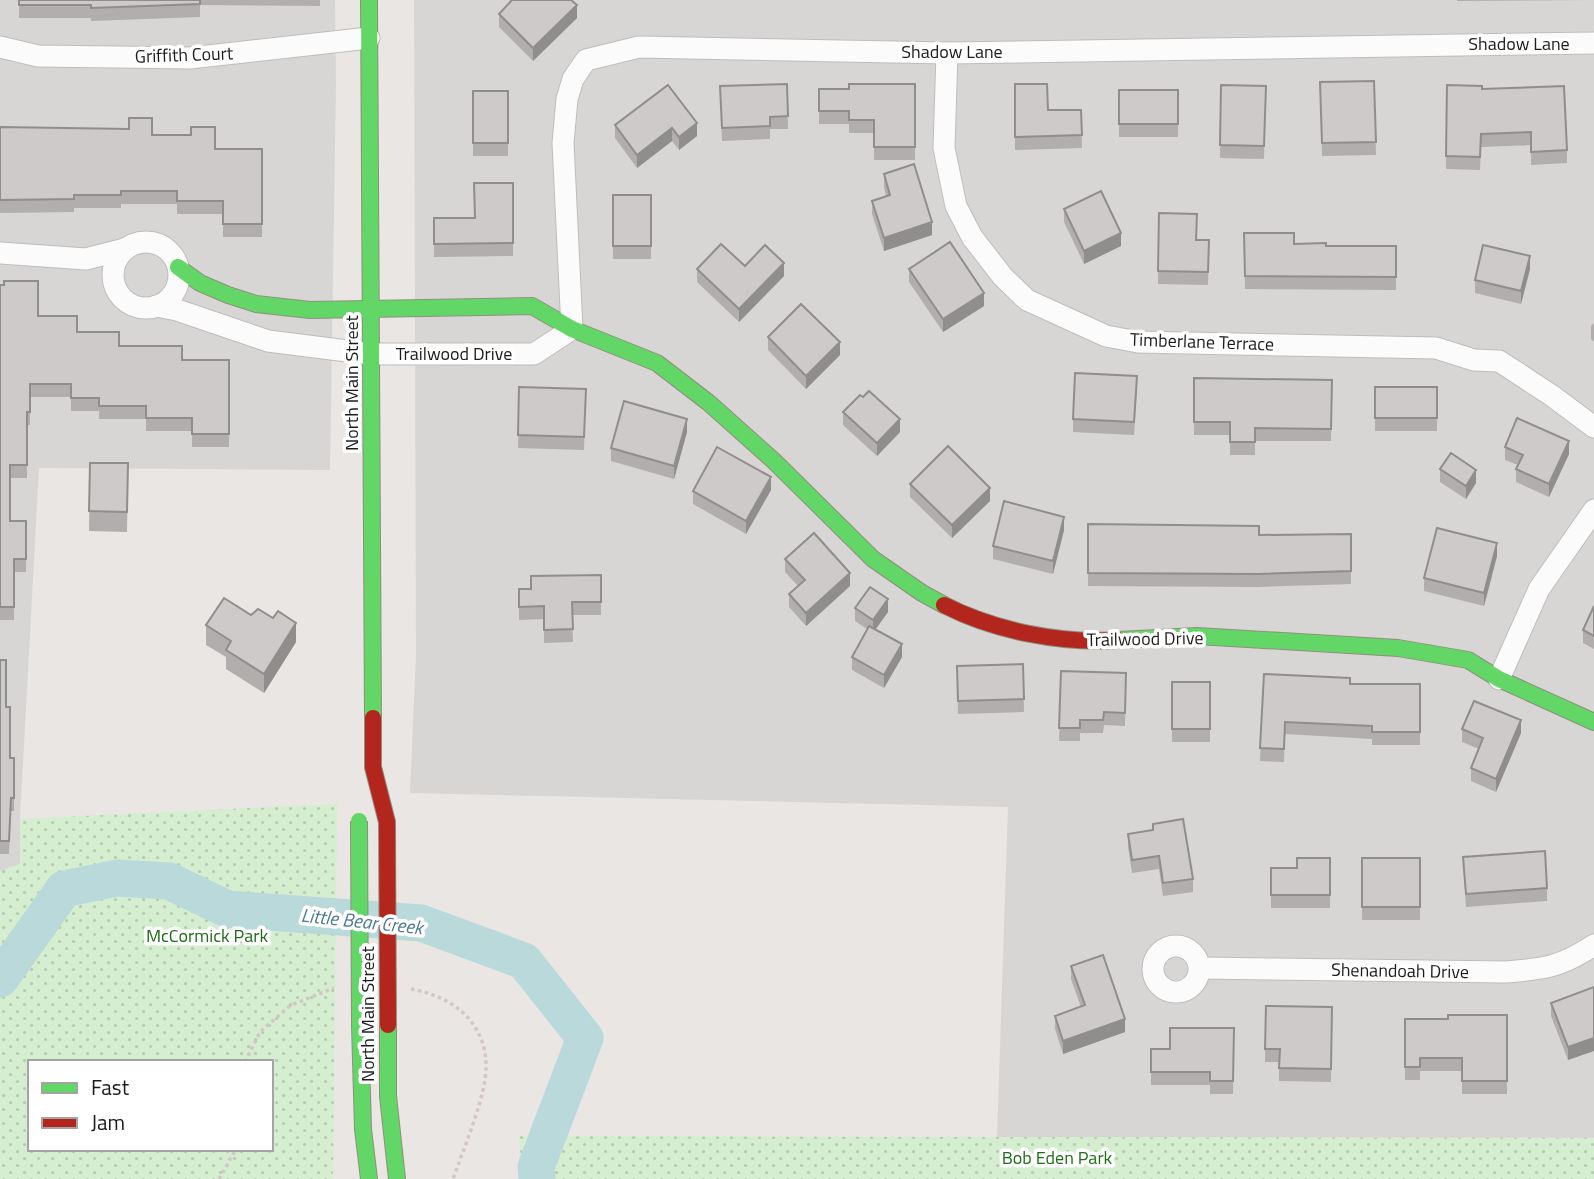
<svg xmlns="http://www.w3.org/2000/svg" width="1594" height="1179" font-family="'Titillium Web',sans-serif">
<defs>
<pattern id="park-dots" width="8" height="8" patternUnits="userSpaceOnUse" patternTransform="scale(1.75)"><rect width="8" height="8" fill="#d5eed0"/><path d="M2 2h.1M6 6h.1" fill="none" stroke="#b6ccb2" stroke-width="1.8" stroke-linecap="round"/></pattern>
</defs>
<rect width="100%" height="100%" fill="#e9e6e4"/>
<g fill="#d8d6d5">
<path d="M0,0H335L336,83L330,470L39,468L20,819L21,865L0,871Z"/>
<path d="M414,0H1594V1138L997,1137L1008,807L410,793L416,655Z"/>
</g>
<g fill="url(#park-dots)" fill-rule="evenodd">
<path d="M337,804L333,1179H0V871L20,864V819ZM30,1062H271V1149H30Z"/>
<path d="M519,1136L1594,1138V1179H522Z"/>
</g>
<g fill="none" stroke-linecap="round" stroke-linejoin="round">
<path stroke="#b9d9da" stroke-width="37" d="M0,979L64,889L117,878L169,881L227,909L421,923L524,961L585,1038L536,1167L537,1179"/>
<defs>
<g id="street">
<path d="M0,47L38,56L190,58L369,38"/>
<path d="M947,53L944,148L956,206L972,237L1003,277L1027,300L1106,336L1138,342L1436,348L1474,360L1499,361L1551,395L1594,427"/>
<circle cx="146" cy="275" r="33"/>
<path d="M0,253L86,259L125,249"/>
<path d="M156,306L177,310L268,341L371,354H534L572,329L563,143L567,99L573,79L586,60L639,47L947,53L1594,43"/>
<path d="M1499,679L1539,589L1594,510"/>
<circle cx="1176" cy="969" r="23"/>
<path d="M1200,968L1506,972C1544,969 1561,967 1594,945"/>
</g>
<g id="fast">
<path d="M369,0L373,718"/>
<path d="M178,267L200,283L228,295L256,304L310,310L532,306L572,329L657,363L709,403L774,461L873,559L922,593L944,605"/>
<path d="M1118,640L1197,636L1398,648L1468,660L1499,679L1594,722"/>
<path d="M360,1025L363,1129L369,1179"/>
<path d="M388,1025V1096L397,1179"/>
</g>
<g id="jam">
<path d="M944,605C995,631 1061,644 1118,640"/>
<path d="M373,718V767L387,822"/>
</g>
</defs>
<use href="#street" stroke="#bfbdbc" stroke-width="23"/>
<use href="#fast" stroke="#918f7e" stroke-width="18"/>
<use href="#jam" stroke="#918f7e" stroke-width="18"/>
<g stroke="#d4c5c7" stroke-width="3.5" stroke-dasharray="3.5 3.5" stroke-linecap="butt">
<path d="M411,989C452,996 486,1022 486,1066C487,1094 463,1150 453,1179"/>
<path d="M245,1062L260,1032L291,1005L334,988"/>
<path d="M219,1179L236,1149"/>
</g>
<use href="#street" stroke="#fcfbfb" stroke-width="21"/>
<use href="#fast" stroke="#63d668" stroke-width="16"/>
<use href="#jam" stroke="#b3261e" stroke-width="16"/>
<defs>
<path id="fast-bridge" d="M359,821L360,1025"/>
<path id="jam-bridge" d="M387,822L388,1025"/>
</defs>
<use href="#fast-bridge" stroke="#918f7e" stroke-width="18" stroke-linecap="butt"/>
<use href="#jam-bridge" stroke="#918f7e" stroke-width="18" stroke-linecap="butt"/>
<use href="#fast-bridge" stroke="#63d668" stroke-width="16"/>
<use href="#jam-bridge" stroke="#b3261e" stroke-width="16"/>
</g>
<g fill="#b1aead">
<path d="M19,0H320V6L200,5V17L91,21V18H19Z"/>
<path d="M1457,0H1590L1457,1Z"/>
<path d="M499,14L577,18L533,61L499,27Z"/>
<path d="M1374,81L1376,155L1322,156L1320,82Z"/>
<path d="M787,84L788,129H770V139L722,141L720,86Z"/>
<path d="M915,84V160H874V133H849V124H819V89H849Z"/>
<path d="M1015,84L1048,110H1081L1082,148L1015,150Z"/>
<path d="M668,85L697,136L679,150L672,141L637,168L615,138V125Z"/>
<path d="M1221,85L1266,86L1264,159L1220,158Z"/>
<path d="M1447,85L1482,89L1567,150V163L1531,165V145L1481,147L1480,170L1446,169Z"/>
<rect x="1119" y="90" width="59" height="47"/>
<rect x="473" y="91" width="35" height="65"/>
<path d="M0,127L152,135H191L215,149H262V237H223V214H177V204H121V208H74V212L0,213Z"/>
<path d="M884,174L932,235L884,251L872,214V201L886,196L884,187Z"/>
<path d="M513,183V256L434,257V218H475Z"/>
<rect x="613" y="195" width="38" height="64"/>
<path d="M1064,209L1121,246L1084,264L1064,222Z"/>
<path d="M1159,213L1196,240H1209L1208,285L1158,284Z"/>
<path d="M1244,233L1294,244L1326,246H1396V290L1245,289Z"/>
<path d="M745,266L784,276L739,322L697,282V269Z"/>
<path d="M909,269L984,306L943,332L909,282Z"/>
<path d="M1530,269L1521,304L1475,293V280Z"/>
<path d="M0,285L38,316L77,332L119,346L182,360H229V447H192V431H146V419H99V411H71V397H30V425H27V478H10V521H26V572H14V620H0Z"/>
<path d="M1594,323V342L1591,339V326Z"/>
<path d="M768,337L840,355L806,389L768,350Z"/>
<path d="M1194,378L1332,380L1331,441H1255V455H1230V435H1194Z"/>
<path d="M519,387L586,389L584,450L518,448Z"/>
<rect x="1375" y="387" width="62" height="44"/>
<path d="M1137,389L1134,435L1073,432V419Z"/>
<path d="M843,412L900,432L877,456L843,425Z"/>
<path d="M687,432L674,479L611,461V448Z"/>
<path d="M1505,447L1569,454L1549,497L1516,482V469L1518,465L1505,460Z"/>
<path d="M90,463H128L127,532L89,531Z"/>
<path d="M1440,469L1476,483L1466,499L1440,482Z"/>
<path d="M910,484L990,501L952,538L910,497Z"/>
<path d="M771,490L746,534L693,504V491Z"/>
<path d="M1088,524L1259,535L1351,534V584L1258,587L1088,586Z"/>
<path d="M1064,530L1053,574L993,559V546Z"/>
<path d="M1497,556L1484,606L1424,591V578Z"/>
<path d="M785,559L850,586L806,626L789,607V594L798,586L785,572Z"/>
<path d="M601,575V615H572L573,642L544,643V619L519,620V589H531Z"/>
<path d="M1594,606V649L1583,643V630Z"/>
<path d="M855,608L888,612L875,629L902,657L884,688L852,670V657L867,629L855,621Z"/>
<path d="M206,625L296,642L264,693L226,669V657L206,645Z"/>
<path d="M0,660L6,707L10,758H14V811H11L9,854H0Z"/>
<path d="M1023,664L1024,712L958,714L957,666Z"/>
<path d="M1061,671L1126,673L1125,726L1104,725L1103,733H1080V741H1059Z"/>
<path d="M1264,674L1350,684H1420V745H1372V739L1285,734L1284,762L1260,761Z"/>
<rect x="1172" y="682" width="38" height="60"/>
<path d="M1462,729L1521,733L1496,792L1471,781V768L1479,749L1462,742Z"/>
<path d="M1153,824L1193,879V892L1163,896L1159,869L1132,873L1128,847V834L1153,830Z"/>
<path d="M1463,857L1547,888V901L1466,907Z"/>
<path d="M1330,858V908H1271V868H1297Z"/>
<rect x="1362" y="858" width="58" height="62"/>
<path d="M1071,966L1125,1032L1063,1054L1055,1029V1016L1081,1007L1071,979Z"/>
<path d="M1594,987L1568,1060L1551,1016V1003Z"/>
<path d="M1266,1006L1332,1007L1331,1082L1279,1081V1062H1265Z"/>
<path d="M1507,1015V1094H1462V1071H1420V1080H1405V1019H1448Z"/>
<path d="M1234,1028L1233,1094H1210V1085H1151V1049H1170Z"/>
</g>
<g fill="#908d8d">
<path d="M577,5V18L533,61V48Z"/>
<path d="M697,123V136L679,150V137Z"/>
<path d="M672,128V141L637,168V155Z"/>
<path d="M932,222V235L884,251V238Z"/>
<path d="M1121,233V246L1084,264V251Z"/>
<path d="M1530,256V269L1521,304V291Z"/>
<path d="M784,263V276L739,322V309Z"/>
<path d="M984,293V306L943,332V319Z"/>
<path d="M840,342V355L806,389V376Z"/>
<path d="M687,419V432L674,479V466Z"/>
<path d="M900,419V432L877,456V443Z"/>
<path d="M1569,441V454L1549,497V484Z"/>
<path d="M1476,470V483L1466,499V486Z"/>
<path d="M771,477V490L746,534V521Z"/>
<path d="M990,488V501L952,538V525Z"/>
<path d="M1064,517V530L1053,574V561Z"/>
<path d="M1497,543V556L1484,606V593Z"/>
<path d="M850,573V586L806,626V613Z"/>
<path d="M888,599V612L873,633V620Z"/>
<path d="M296,623V642L264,693V674Z"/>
<path d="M902,644V657L884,688V675Z"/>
<path d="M1521,720V733L1496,792V779Z"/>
<path d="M1125,1019V1032L1063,1054V1041Z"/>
<path d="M1594,1038V1051L1568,1060V1047Z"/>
</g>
<g fill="#cecac9" stroke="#908d8d" stroke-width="2">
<path d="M19,0H200V4L91,8V5H19Z"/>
<path d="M512,0H571L577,5L533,48L499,14Z"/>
<path d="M1374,81L1376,142L1322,143L1320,82Z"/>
<path d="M787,84L788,116L770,117V126L722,128L720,86Z"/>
<path d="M849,84H915V147H874V120H849V111H819V89H849Z"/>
<path d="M1015,84H1047L1048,110H1081L1082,135L1015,137Z"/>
<path d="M668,85L697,123L679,137L672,128L637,155L615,125Z"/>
<path d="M1221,85L1266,86L1264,146L1220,145Z"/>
<path d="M1447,85L1482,86V89L1564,86L1567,150L1531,152V132L1481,134L1480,157L1446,156Z"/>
<rect x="1119" y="90" width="59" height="34"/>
<rect x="473" y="91" width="35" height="52"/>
<path d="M129,118H152V135H191V127H215V149H262V224H223V201H177V191H121V195H74V199L0,200V127L129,129Z"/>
<path d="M914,164L932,222L884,238L872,201L890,195L884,174Z"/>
<path d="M474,183H513V243L434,244V218H475Z"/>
<path d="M1101,191L1121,233L1084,251L1064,209Z"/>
<rect x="613" y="195" width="38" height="51"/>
<path d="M1159,213L1197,214L1196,240H1209L1208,272L1158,271Z"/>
<path d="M1244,233H1294V244L1326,243V246H1396V277L1245,276Z"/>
<path d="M950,242L984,293L943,319L909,269Z"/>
<path d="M721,244L745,266L765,245L784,263L739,309L697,269Z"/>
<path d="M1483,245L1530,256L1521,291L1475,280Z"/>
<path d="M4,281H38V316H77V332H119V346H182V360H229V434H192V418H146V406H99V398H71V384H30V412H27V465H10V521H26V559H14V607H0V285H4Z"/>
<path d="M801,304L840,342L806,376L768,337Z"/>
<path d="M1075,373L1137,376L1134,422L1073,419Z"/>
<path d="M1194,378L1332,380L1331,429L1255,428V442H1230V422H1194Z"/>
<path d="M519,387L586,389L584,437L518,435Z"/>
<rect x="1375" y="387" width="62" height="31"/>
<path d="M869,391L900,419L877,443L843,412L860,395L863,397Z"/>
<path d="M624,401L687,419L674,466L611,448Z"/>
<path d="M1517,418L1569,441L1549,484L1516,469L1523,455L1505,447Z"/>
<path d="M948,446L990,488L952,525L910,484Z"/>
<path d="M717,447L771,477L746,521L693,491Z"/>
<path d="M1451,453L1476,470L1466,486L1440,469Z"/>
<path d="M90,463H128L127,512L89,511Z"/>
<path d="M1004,501L1064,517L1053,561L993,546Z"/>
<path d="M1088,524L1259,526V535L1351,534V571L1258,574L1088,573Z"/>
<path d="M1437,528L1497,543L1484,593L1424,578Z"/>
<path d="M814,533L850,573L806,613L789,594L805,580L785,559Z"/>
<path d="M601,575V602H572L573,629L544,630V606L519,607V589H531V576Z"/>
<path d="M870,587L888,599L873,620L855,608Z"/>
<path d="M224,598L251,615L258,609L273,618L278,611L296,623L264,674L226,650L231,641L206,625Z"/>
<path d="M1594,606V636L1583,630Z"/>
<path d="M869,626L902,644L884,675L852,657Z"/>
<path d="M0,660H6V707H10V758H14V798H11L9,841H0Z"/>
<path d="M1023,664L1024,699L958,701L957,666Z"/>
<path d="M1061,671L1126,673L1125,713L1104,712L1103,720H1080V728H1059Z"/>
<path d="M1264,674L1350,678V684H1420V732H1372V726L1285,722L1284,749L1260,748Z"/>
<rect x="1172" y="682" width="38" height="47"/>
<path d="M1474,701L1521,720L1496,779L1471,768L1483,738L1462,729Z"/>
<path d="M1183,819L1193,879L1163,883L1159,856L1132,860L1128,834L1153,830V824Z"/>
<path d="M1545,851L1547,888L1466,894L1463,857Z"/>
<path d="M1297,858H1330V895H1271V868H1297Z"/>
<rect x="1362" y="858" width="58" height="49"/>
<path d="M1103,955L1125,1019L1063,1041L1055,1016L1085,1005L1071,966Z"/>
<path d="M1594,987V1038L1568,1047L1551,1003Z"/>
<path d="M1266,1006L1332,1007L1331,1069L1279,1068L1280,1049H1265Z"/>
<path d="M1448,1015H1507V1081H1462V1058H1420V1067H1405V1019H1448Z"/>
<path d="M1170,1028H1234L1233,1081H1210V1072H1151V1049H1170Z"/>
</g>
<g text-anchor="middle" stroke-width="7" stroke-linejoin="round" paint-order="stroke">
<g font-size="18" fill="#1b1b1b" stroke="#fff">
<text x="1519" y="50">Shadow Lane</text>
<text x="952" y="58">Shadow Lane</text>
<text transform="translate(184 55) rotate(-2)" y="6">Griffith Court</text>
<text transform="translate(1202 342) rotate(2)" y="6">Timberlane Terrace</text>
<text x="454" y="360">Trailwood Drive</text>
<text transform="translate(352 383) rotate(-90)" y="6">North Main Street</text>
<text transform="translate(1145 639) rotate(-1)" y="6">Trailwood Drive</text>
<text transform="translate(1400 971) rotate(1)" y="6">Shenandoah Drive</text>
<text transform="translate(368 1014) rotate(-90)" y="6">North Main Street</text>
</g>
<g font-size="18" fill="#1d6e14" stroke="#fff">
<text x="207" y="942">McCormick Park</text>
<text x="1057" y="1164">Bob Eden Park</text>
</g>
<g font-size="19" font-style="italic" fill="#4b7b93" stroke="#fff">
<text transform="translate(362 921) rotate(6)" y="7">Little Bear Creek</text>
</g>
</g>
<rect x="28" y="1060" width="245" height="91" fill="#ffffff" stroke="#a4a4a4" stroke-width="2"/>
<rect x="42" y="1083" width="35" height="10" fill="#63d668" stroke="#a4a4a4" stroke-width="2"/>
<text x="91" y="1095" font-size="21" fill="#1b1b1b">Fast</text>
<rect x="42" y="1118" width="35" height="10" fill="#b3261e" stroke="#a4a4a4" stroke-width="2"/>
<text x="91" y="1130" font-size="21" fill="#1b1b1b">Jam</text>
</svg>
